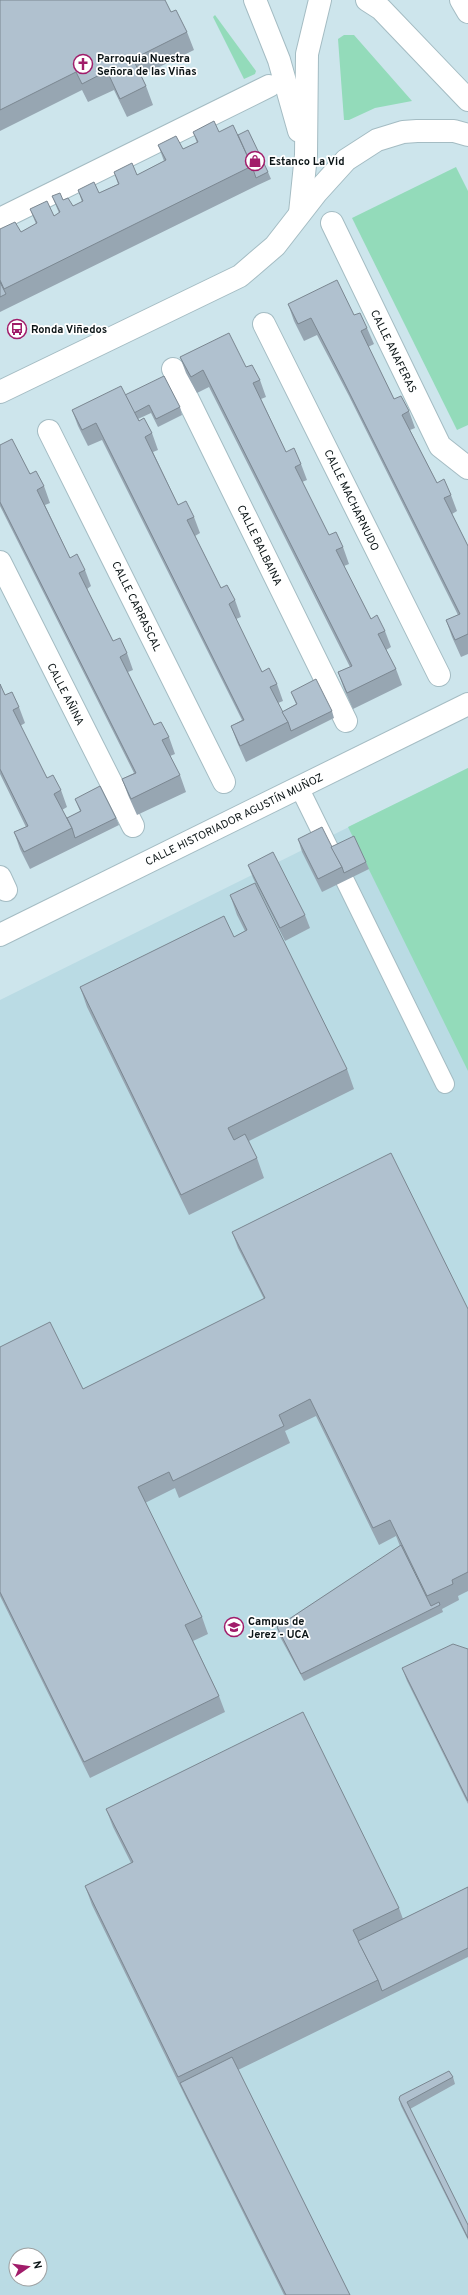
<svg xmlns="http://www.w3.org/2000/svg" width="468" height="2295" font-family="Overpass,sans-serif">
<rect width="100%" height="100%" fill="#cde5ec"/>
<path fill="#badbe4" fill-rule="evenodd" d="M468,768V2295H0V1000ZM16,2255H40V2279H16Z"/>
<g fill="#93dbba">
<path d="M215,15L256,71L255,74L244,79L213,17Z"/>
<path d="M344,35H354L412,101L375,108L349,120H344L338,39Z"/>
<path d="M456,167L468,191V425L457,430L352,218Z"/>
<path d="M468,768V1071L348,827Z"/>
</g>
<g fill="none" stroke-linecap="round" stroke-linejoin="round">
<defs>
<path id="lane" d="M299,787L445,1084"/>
<g id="street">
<path d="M0,219L269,86"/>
<path d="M332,223L440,446L468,468"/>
<path d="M264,324L439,675"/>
<path d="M173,369L346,721"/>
<path d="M49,431L224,782"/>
<path d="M0,562L133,826"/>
<path d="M0,877L6,890"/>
<path d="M0,935L468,704"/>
</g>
<g id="secondary">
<path d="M255,0L279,60L299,131"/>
<path d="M300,213L306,155L307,54L320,0"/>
<path d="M0,392L240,276L275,246L317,192L346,160L377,140L403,132L417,131H454L468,135"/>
</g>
<g id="primary">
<path d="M367,0L381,9L468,100"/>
<path d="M461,0L468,12"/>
</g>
</defs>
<use href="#lane" stroke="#a4bcc3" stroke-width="20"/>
<use href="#street" stroke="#a4bcc3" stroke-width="24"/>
<use href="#secondary" stroke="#a4bcc3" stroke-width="24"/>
<use href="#primary" stroke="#a4bcc3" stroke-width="24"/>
<use href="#lane" stroke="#fff" stroke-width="18"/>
<use href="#street" stroke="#fff" stroke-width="22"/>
<use href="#secondary" stroke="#fff" stroke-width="22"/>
<use href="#primary" stroke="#fff" stroke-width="22"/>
</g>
<g fill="#97a6b2">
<path d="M0,0L171,12L187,32L194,50L141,76L146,86L153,105L127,117L114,90L88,102L82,90L0,131Z"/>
<path d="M193,132H219L238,135L268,172L271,179L258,185L0,312V229L21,232L36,224L30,209L54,216L59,213L52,196L63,200L73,206L82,202L78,190L99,193L118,184L114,172L137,175L164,161L158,145L183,149L197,143Z"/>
<path d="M288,304L354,315L367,328L374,344L368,347L394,399L409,411L415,428L410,430L437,483L451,495L457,511L452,514L468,546V654L461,657L452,637L446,620L458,615L349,396L317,335L304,341L294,321Z"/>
<path d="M180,357L246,367L260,380L266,397L261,399L286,452L301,464L307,480L302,482L329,535L343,547L349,564L344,566L371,619L385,631L391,647L386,650L396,669L402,685L353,709L344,689L338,672L350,667L209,387L197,393L186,373Z"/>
<path d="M125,395L180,407L182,415L158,427L151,413L138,419L152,433L158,450L153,452L178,505L194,517L200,533L195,536L221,588L235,600L241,617L236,619L262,672L277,684L283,701L278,703L282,712L296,704L291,692L332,711L334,718L246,762L237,742L231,726L242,720L102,440L88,446L78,426L72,410Z"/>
<path d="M0,445L44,486L50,503L45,505L70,558L85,570L91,586L87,589L113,641L127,653L133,670L128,672L154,725L169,737L175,754L170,756L180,775L186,792L137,815L128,795L122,779L134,773L0,506Z"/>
<path d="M0,684L5,695L19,707L25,723L20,726L47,778L61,790L67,807L62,810L67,818L80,811L75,799L116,818L119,825L30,869L20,849L14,832L26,827L0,774Z"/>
<path d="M298,839L331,847L366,862L369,869L322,892L302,852Z"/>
<path d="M248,865L305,915L310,928L285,941L253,878Z"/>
<path d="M230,895L347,1069L354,1089L249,1141L257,1158L264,1178L189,1215L87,1007L80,987L234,937L245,931L237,915Z"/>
<path d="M232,1232L468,1309V1591L458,1596L459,1600L442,1609L443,1612L304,1681L279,1635L277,1627L400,1546L396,1536L379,1545L316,1416L285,1431L290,1443L179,1498L175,1488L145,1503L202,1617L208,1634L193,1641L219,1696L225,1712L90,1778L0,1596V1347L83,1389L264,1299L238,1248Z"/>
<path d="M468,1649V1804L407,1681L402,1668Z"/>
<path d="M106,1809L399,1908L403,1919L468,1887V1957L238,2070L350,2295H284L185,2096L92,1905L85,1886L131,1863L113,1827Z"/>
<path d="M453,2077L455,2084L410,2109L468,2225V2240L401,2106L399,2099Z"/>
</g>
<g fill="#b0c1cf" stroke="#7b8791">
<path d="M0,0H165L171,12L176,10L187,32L133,59L146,86L120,99L107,71L82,84L76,72L0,110Z"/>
<path d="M214,121L219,132L233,125L252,166L4,289L0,280V229L15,222L21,232L37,223L30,209L47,201L54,216L60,212L52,196L60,193L63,200L68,198L73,206L83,201L78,190L94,182L99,193L119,184L114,172L132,163L137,175L166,160L158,145L176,136L183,149L198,142L193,132Z"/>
<path d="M248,130L268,172L256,178L252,166L238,135Z"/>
<path d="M337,280L354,315L360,313L367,328L361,331L394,399L401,396L409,411L402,415L437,483L444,479L451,495L444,498L468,546V634L455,640L446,620L460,614L343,380L311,318L298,324L288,304Z"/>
<path d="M0,282L6,294L0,297Z"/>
<path d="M229,333L246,367L252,365L260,380L253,383L286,452L294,448L301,464L295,467L329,535L336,532L343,547L336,550L371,619L377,615L385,631L378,634L396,669L347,693L338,672L352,666L203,370L191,377L180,357Z"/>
<path d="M164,376L180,407L156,419L149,405L134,413L125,395Z"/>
<path d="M121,386L139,421L144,418L152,433L145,437L178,505L186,501L194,517L187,520L221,588L227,585L235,600L229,604L262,672L269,668L277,684L270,687L288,722L240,746L231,726L244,720L96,423L82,430L72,410Z"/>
<path d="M12,439L30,474L36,471L44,486L37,490L70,558L77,554L85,570L79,573L113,641L120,638L127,653L120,657L154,725L161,722L169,737L162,740L180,775L131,799L122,779L136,773L0,502V445Z"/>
<path d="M316,679L332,711L291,731L288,722L282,712L297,704L291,692Z"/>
<path d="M0,684L5,695L12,692L19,707L13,710L47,778L53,775L61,790L54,794L72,828L24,852L14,832L28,826L0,769Z"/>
<path d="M100,786L116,818L75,838L72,828L67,818L81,811L75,799Z"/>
<path d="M322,827L342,867L318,879L298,839Z"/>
<path d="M354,836L366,862L344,873L342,867L331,847Z"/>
<path d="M273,852L305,915L280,928L248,865Z"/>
<path d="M255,883L347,1069L228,1128L234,1140L245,1134L257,1158L181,1195L80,987L224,916L234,937L247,930L230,895Z"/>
<path d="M391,1153L468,1309V1572L452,1580L453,1584L427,1596L390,1520L373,1528L310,1399L279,1415L284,1426L173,1481L169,1472L138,1487L202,1617L185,1625L219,1696L84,1762L0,1592V1347L50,1322L83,1389L265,1298L232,1232Z"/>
<path d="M401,1545L431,1606L439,1602L440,1605L301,1674L277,1627Z"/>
<path d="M453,1644L468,1649V1801L402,1668Z"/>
<path d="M303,1712L399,1908L353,1930L378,1980L178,2077L85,1886L133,1862L106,1809Z"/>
<path d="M468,1887V1948L382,1991L378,1980L358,1941Z"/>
<path d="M232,2057L350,2295H286L180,2083Z"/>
<path d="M449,2071L453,2077L407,2102L468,2225V2238L399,2099L400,2096Z"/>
</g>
<defs>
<symbol id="church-ring" viewBox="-11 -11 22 22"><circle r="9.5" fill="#fff" stroke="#a11c6a" stroke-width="1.5"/><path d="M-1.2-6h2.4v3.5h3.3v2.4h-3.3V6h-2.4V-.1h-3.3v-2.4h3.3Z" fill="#a11c6a"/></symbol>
<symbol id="shop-ring" viewBox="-11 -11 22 22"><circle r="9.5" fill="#fff" stroke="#a11c6a" stroke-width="1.5"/><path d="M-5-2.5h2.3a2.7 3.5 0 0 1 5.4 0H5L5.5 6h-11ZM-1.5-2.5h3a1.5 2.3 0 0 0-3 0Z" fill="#a11c6a"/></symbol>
<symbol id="bus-ring" viewBox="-11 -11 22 22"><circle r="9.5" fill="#fff" stroke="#a11c6a" stroke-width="1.5"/><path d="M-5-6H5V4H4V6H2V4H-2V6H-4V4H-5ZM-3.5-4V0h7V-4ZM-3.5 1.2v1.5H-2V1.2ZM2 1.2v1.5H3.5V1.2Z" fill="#a11c6a"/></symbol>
<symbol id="university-ring" viewBox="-11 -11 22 22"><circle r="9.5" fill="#fff" stroke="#a11c6a" stroke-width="1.5"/><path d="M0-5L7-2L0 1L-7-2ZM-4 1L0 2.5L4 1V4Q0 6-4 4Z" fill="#a11c6a"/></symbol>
</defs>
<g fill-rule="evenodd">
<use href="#church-ring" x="72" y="53" width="22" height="22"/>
<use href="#shop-ring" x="244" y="150" width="22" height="22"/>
<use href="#bus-ring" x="6" y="318" width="22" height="22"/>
<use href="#university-ring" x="223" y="1616" width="22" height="22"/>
</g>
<g text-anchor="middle" stroke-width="3.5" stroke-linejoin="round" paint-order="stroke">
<g font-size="11" font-weight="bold" fill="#0b1416" stroke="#fff" text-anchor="start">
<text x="97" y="62">Parroquia Nuestra<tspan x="97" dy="13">Señora de las Viñas</tspan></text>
<text x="269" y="165">Estanco La Vid</text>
<text x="31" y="333">Ronda Viñedos</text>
<text x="248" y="1625">Campus de<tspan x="248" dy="13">Jerez - UCA</tspan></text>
</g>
<g font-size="11" fill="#0b1416" stroke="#fff">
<text transform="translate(394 351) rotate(64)" y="4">CALLE ANAFERAS</text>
<text transform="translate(352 500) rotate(64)" y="4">CALLE MACHARNUDO</text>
<text transform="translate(260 545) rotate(64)" y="4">CALLE BALBAINA</text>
<text transform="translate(137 606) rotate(64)" y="4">CALLE CARRASCAL</text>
<text transform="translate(66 694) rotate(63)" y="4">CALLE AÑINA</text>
<text transform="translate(234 819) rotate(-26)" y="4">CALLE HISTORIADOR AGUSTÍN MUÑOZ</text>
</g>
</g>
<g transform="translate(28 2267) rotate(77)"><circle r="19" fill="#ffffff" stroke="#9da1a2"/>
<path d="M0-3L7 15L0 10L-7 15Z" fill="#a11c6a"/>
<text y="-6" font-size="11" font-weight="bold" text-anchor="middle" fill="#0b1416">N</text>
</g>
</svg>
